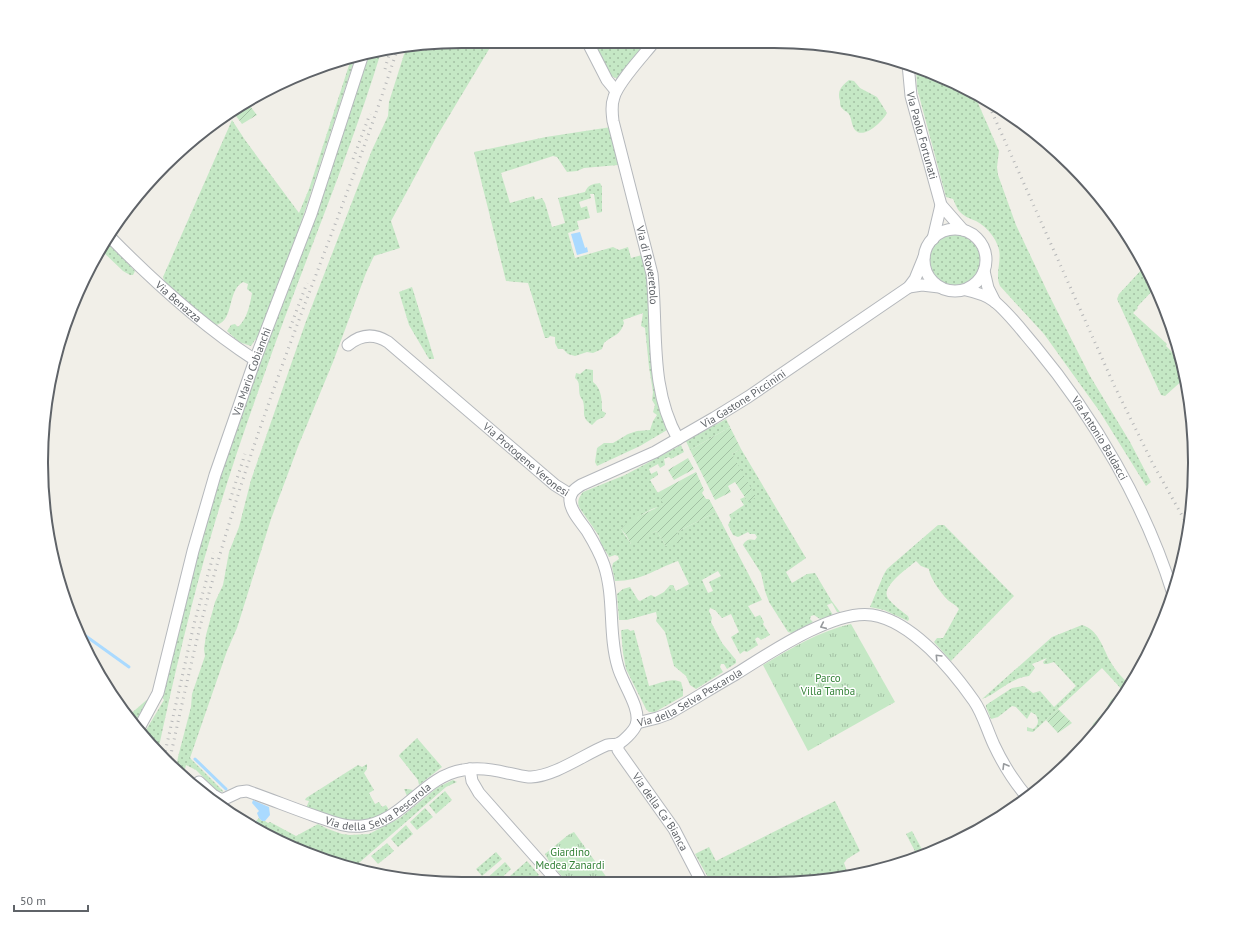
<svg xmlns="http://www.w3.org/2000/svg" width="1236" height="925" font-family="'PT Sans',sans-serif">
<defs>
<pattern id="grass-dots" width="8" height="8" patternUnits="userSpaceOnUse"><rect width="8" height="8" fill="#c5e8c5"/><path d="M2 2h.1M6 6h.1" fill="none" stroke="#a3c0a4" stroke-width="1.8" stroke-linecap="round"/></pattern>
<pattern id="park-tufts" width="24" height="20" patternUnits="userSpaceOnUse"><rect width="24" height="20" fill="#c5e8c5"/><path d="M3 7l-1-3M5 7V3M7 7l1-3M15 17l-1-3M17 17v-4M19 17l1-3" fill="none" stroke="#a3c0a4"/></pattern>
<pattern id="garden-furrows" width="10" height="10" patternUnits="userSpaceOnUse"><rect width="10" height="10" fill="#c5e8c5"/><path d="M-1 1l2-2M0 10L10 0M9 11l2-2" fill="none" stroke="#a3c0a4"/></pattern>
</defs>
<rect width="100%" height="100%" fill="#f1efe8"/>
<g fill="url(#grass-dots)" fill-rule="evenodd">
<path d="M462,41H494L437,136L391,221L400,248L374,256L366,273L333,362L299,444L271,519L237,628L227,651L190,758L223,791V792L216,790L196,770L186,765L183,777L176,770L178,757L191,707L192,694L205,656L204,649L206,635L215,602L223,585L229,552L239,527L251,480L305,324L372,150L388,116L389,102L406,48Z"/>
<path d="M593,41H641L644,46L618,79L611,76Z"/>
<path d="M381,52C347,163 301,269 263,378C245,428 228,478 213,529C191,602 174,677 158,751L143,735L164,700L162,697L201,542L223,466L247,397L309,233L368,53Z"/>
<path d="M356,55L300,226L257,339L255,340L251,346L239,342L227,331L231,325L235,324L238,327C247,319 250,305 252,293L247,289L248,284L243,282C240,284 237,286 236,289C229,300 231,322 216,325L165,284L163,277L232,120L245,140L299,213L309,189L352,56Z"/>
<path d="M916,67L935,73L974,94L999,151L997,167L998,175L1016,225L1048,293L1090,376L1130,442L1151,482L1146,486L1100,412L1044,334L1000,286C994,273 1004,258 997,244C993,234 985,226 976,221C971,219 965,217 960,212C957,209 955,203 953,199L946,197L917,88Z"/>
<path d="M849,80L854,81L860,88L877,97L887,113C883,121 864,140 855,130C851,125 852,117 848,113C846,111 844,111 843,109C840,107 840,104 840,101C837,91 841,86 849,80Z"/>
<path d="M611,127L620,162L618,165L584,168L577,171L567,172L557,157L553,156L501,173L510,203L534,196L535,200L542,198L545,203L552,227L565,223L558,198L585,192C588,185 592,184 600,183L602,187V212L597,213L594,194H590L591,198L579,202L581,208L587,206L590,218L577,221L579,229L568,233L575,258L613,247L619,250L628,247L631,258L642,255L647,277L658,395L667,430L640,446L597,466L595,462L597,448L604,443H613L628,434L637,431L650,430L653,421L657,415L653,412L655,405L652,400L653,392L649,367L645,328L641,326L643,313L623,320L624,323C620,336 613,335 604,343L602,349L593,353L587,352L575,356L568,354L563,349H558L555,343V337L550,336L548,338H545L528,283L506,281L474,152L546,137Z"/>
<circle cx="955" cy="260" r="25"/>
<path d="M106,239L132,268L135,271L133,275H130L123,271L100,249Z"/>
<path d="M1145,266L1152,276L1156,287L1137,307L1138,308L1133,313L1167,344L1166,346L1182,362L1185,378L1165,396L1161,395L1117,299L1119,294Z"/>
<path d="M412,287L434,358V359H429L409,325L399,292Z"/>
<path d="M586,369L593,370V382C602,389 602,401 602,411L606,413L604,417L597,420L592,425C580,417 586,412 583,401C582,399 581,398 580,396C578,389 581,382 575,378L576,373L580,374Z"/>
<path d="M726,419L730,427L690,450L686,441Z"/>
<path d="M681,445L684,452L671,459L669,457L664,459L665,465L660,468L658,464L649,469L651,474L657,471L658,475L650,480L664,503L661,507C651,506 630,523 621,529L631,544L656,531L658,533L666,546L677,532L716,512L762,600L748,606L755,617L760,615L764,622L763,624L770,635L761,640L758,637L755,639L758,645L747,652L744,651L740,654L731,637L739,632L731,614L722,618L715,610L710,608L709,611L712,618L711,622L722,643L736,660V663L727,669L724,664H721L720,667L723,672L696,689L690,685L686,676L674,666L665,632L656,621L657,617L656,612L627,620H619L617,594L623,589L630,587L638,600L640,601L651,595L655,597L664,592L670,585H673L676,591L689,584L678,561C655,569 642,581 615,581L612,567L613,563L619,559L618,556L615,555L609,557L608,555L601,544L599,536L579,507C577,501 579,497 583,492L625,475ZM718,571L721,576L709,582L713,591L708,593L702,580Z"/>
<path d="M741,449L806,558L786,572L792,583L807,574L815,573L831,600L840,612H837L832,603L827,605L833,615L820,619L814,615L811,616L810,619L813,622L792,633L788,632L769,602L765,591L761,573L743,545C746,539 750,539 755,540L757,537L755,534H750L748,532L738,537L733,535L728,525L731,519L729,515L744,505L740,499L745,497L748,502L732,454Z"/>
<path d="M938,525H944L1014,596L951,661L934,642L937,638H943L959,609C956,605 953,604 949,601C943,596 929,577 929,569L921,566L916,561C908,568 883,585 887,596C889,602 903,612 908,616L909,619L908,621L884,610L870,607L884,574L887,569Z"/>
<path d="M1082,625C1098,629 1103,648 1110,661C1115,670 1122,678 1130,685L1125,693L1102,668L1033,732L1027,731V727L1033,729C1039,725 1039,721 1036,715L1031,712L1027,719L1016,707L1012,706L998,717L991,719L986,707V705L1012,688L1024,686L1033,693L1040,691L1054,707L1076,686L1054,662L1047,664H1044L1043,662L1047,658L1032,664L1035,668L1029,676C1010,678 997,694 982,699L1052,637Z"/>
<path d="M628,629L630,631L634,630L649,686C659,684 671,677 681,682L683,689V696L655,712H649L646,709L626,669L623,653L621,631L622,630Z"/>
<path d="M150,697L134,726L127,717Z"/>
<path d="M417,738L442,767L419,785L418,780L399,756L400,754Z"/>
<path d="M367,764V769L364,773L374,790L369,793L375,804L379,802L382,807L386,805L389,810L407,796L404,789H408L413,790C397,811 369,825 342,820C330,817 318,812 306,808L309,801L305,800L306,798L358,765L362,767Z"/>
<path d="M453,780L457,782L446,787L352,869L259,830L257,827L258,825L255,822L259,818L262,821H265L268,823L270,822L296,836L318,824L328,829L342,834L350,835L369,834L400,818L438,787Z"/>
<path d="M445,791L452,800L436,814L429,805Z"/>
<path d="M835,801L860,851L847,859L844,863L847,871L853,874L829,880L710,881L695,854L709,847L716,861Z"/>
<path d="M425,808L433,817L417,830L410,822Z"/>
<path d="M406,825L413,834L398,847L391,839Z"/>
<path d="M912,831L925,855L918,857L906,834Z"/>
<path d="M387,843L394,851L378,864L371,856Z"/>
<path d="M496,852L502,859L482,876L476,869Z"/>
<path d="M527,861L539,875L531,882L502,883Z"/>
<path d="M505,862L511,869L496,883H488L485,880Z"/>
</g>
<g fill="url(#park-tufts)">
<path d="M851,624L895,702L808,751L763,665C791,648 820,631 851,624Z"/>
<path d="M574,832L610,882H567L550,863L545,854L568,835Z"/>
</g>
<g fill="url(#garden-furrows)">
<path d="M246,101L257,115L242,124L233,112Z"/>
<path d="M730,427L741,449L732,454L756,497L748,502L735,482L728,486L731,492L715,500L690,450Z"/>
<path d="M688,458L694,469L674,480L668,470Z"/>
<path d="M696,472L704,490L702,493L706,499H709L716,512L677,532L682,541L669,546H666L658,533L656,531L634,544H631L626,535L621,529L631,520L658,507H661L663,503L657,493Z"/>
<path d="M1123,690L1125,693L1095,734L1092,728L1093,724L1105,711L1111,700Z"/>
<path d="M1058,709L1072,723L1058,733L1046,720Z"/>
</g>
<g fill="#aadaff">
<path d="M580,232L585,248L587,247L588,252L577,255L571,234Z"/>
<path d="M253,800L269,807L270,815L265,821H262L259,818L257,813L259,811L252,803Z"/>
</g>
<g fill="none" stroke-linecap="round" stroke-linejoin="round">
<g stroke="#aadaff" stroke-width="3">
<path d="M76,629L129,667"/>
<path d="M195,759L226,789"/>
<path d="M254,829L255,825L257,823"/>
</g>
<defs>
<g id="minor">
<path d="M587,41L607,80L616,91"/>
<path id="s1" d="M654,42C644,55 618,82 614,97C611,105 612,113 613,121L652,274C658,331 649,387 678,439"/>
<path id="s2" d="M908,64L911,96L941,205L963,230"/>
<circle cx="955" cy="260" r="31"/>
<path id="s3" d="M108,235C153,281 201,325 255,360"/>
<path d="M933,239L941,205"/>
<path d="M984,271L988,288L995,302"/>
<path d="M909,287L922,285L939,287"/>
<path id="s4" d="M966,290C975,292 986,295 994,301C1008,312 1023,332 1035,346C1094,417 1146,506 1173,594"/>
<path id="s5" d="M348,345C361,334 374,333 388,342L555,485L571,495"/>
<path id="s6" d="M637,723L657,718L668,714C691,701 713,687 736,674C768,654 834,609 872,615C912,621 952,670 974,701C983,714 987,730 994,745C1003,764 1014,782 1028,798"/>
<path id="s7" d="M138,730L158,693L193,551L215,475L255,360L311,214L363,54"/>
<path id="s8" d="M618,744V750L620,753L674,829L701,881"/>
<path d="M470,769L472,781L479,793L558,882"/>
<path id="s9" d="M199,782L213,795L220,799H224L239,792L247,791C270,799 292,808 315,816C330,821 346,828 362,826C403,822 423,776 463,770C478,767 492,769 507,773C515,774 523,777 531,777C555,776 585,754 607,745C611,744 614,745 617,744C622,743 634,731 636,725C642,709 622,683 618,667C608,634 615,598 604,565C600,553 593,541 587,531C581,522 571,512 570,501C569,493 575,489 581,485L655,452L714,418L748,397L909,287L915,279L924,257"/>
</g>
</defs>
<use href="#minor" stroke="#b5b8bc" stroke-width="13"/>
<use href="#minor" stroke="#fff" stroke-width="11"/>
<g stroke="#b6b7b8" stroke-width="3" stroke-dasharray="1 5" stroke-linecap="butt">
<path d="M385,69L390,51"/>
<path d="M987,101L1114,385L1152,462L1189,528"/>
<path d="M353,159L370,114"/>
<path d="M290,328L307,283"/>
<path d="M230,500L245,454"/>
<path d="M164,757L194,624L214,553"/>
<path d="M169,763C179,717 189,672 200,627C219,554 241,482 266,411C308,290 358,172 397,50"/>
</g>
</g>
<defs><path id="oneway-chevron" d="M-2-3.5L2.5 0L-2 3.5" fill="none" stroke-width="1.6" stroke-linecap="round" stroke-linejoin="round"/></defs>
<g stroke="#979a9d">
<use href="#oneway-chevron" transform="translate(823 626) rotate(156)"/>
<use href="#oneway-chevron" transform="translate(938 657) rotate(-134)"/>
<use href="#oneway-chevron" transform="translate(1005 766) rotate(-121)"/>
</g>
<g text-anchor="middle" stroke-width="3" stroke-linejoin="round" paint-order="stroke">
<g font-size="11" fill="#5f6368" stroke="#fff">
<text dy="4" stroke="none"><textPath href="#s2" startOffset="73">Via Paolo Fortunati</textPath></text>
<text dy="4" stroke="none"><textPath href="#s1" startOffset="241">Via di Roveretolo</textPath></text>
<text dy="4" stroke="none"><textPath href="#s3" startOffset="97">Via Benazza</textPath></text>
<text dy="4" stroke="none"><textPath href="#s7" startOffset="377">Via Mario Cobianchi</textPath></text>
<text dy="4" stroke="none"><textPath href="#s9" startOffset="926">Via Gastone Piccinini</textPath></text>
<text dy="4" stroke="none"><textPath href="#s4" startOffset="204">Via Antonio Baldacci</textPath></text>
<text dy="4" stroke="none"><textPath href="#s5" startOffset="225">Via Protogene Veronesi</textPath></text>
<text dy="4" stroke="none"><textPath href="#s6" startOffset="59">Via della Selva Pescarola</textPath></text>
<text dy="4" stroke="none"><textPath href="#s9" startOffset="198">Via della Selva Pescarola</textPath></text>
<text dy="4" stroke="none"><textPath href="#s8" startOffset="81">Via della Ca' Bianca</textPath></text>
</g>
<g font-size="11" fill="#348238" stroke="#fff">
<text x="828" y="682">Parco<tspan x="828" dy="13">Villa Tamba</tspan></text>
<text x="570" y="856">Giardino<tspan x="570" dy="13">Medea Zanardi</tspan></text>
</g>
</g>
<path d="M0 0H1236V925H0ZM462 48H774A414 414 0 0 1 1188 462V463A414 414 0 0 1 774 877H462A414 414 0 0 1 48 463V462A414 414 0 0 1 462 48Z" fill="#fff" fill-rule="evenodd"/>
<path fill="none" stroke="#5f6368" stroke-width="2" d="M462 48H774A414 414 0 0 1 1188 462V463A414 414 0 0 1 774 877H462A414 414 0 0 1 48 463V462A414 414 0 0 1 462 48Z"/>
<path d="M14 905v6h74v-6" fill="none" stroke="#5f6368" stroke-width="2"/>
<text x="20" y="905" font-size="12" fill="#5f6368" stroke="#ffffff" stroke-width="3" paint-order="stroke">50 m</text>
</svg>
